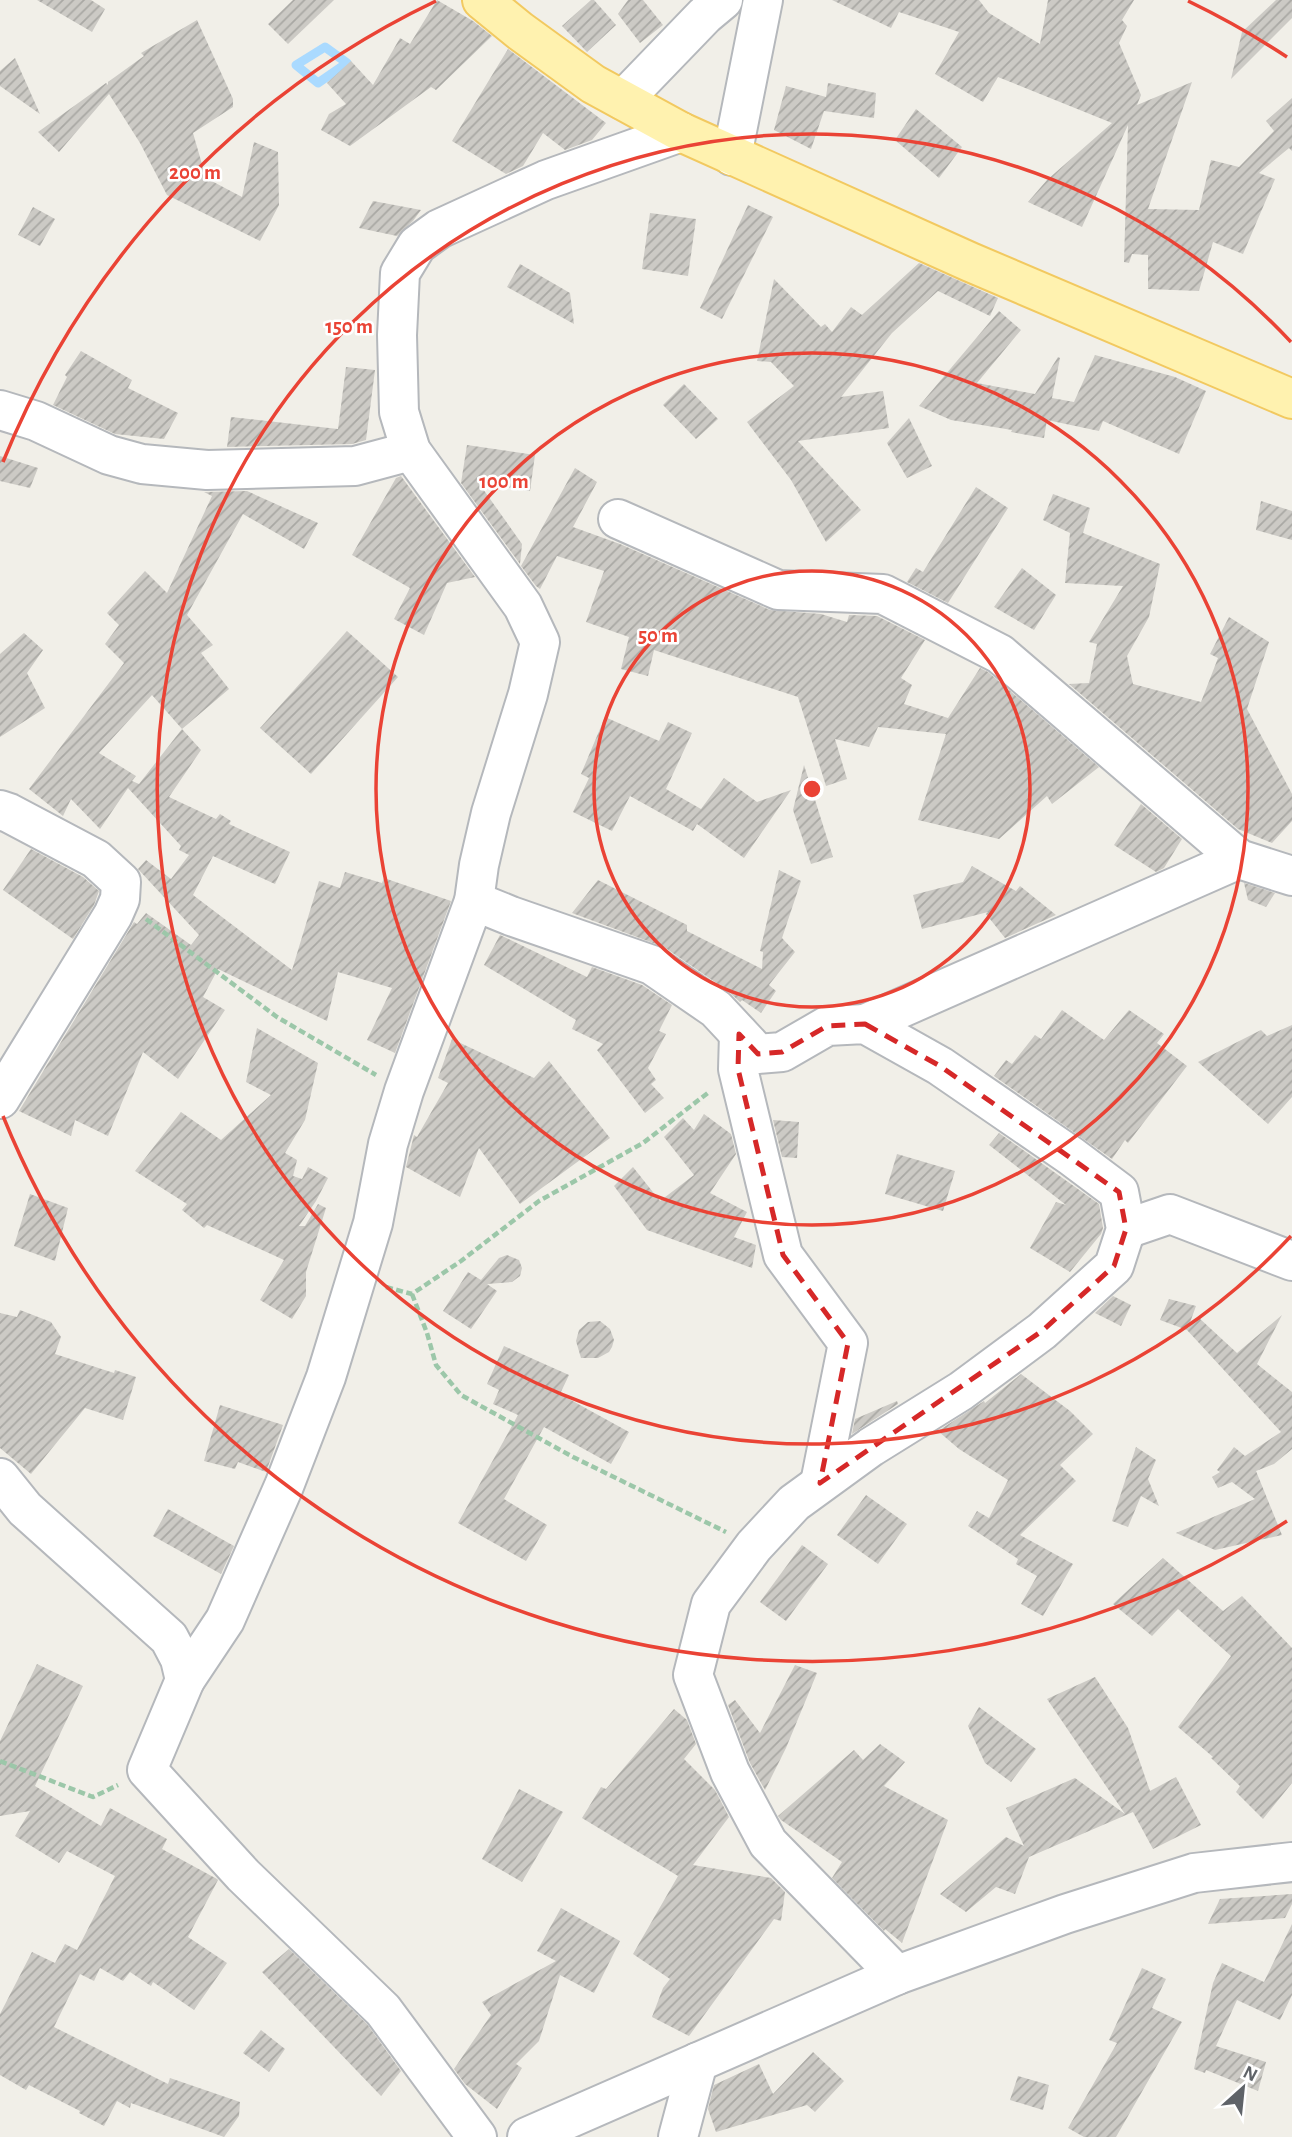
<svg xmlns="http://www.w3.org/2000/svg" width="1292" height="2137" font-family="'Alegreya Sans',sans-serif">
<defs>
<pattern id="building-hatch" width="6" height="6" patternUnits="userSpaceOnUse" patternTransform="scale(1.75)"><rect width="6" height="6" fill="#cccac5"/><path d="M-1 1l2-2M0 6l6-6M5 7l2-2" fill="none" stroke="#a9a8a4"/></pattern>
</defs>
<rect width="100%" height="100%" fill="#f1efe8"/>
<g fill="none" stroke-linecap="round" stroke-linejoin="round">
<path stroke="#aadaff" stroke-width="9" d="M325,47L347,63L318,83L296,65Z"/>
</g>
<g fill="url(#building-hatch)" fill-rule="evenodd">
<path d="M37,0H91L105,9L92,32Z"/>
<path d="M293,0H334L288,44L268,24Z"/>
<path d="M437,0L473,21L492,36L436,90L431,87L350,146L321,130L329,114L346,104L327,83L351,61L373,85L400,38L410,44Z"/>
<path d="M591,0H594L616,25L587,52L562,26Z"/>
<path d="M628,0H643L663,25L640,43L618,14Z"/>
<path d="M832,0H979L989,13L1040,44L1048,0H1134L1122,20L1127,26L1119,43L1141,95L1137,105L1192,82L1148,209L1199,210L1211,160L1239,167L1274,131L1266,121L1292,98V151L1289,148L1259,173L1275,179L1243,254L1213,242L1199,291L1148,289V255L1132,254L1129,263L1124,262L1128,125L1082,227L1028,202L1047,180L1112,123L998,77L983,102L935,74L959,32L899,12L891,28Z"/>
<path d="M1276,0H1292V18L1231,79L1242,32Z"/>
<path d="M197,20L233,99V107L193,133L206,178L242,197L254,142L278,152L279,205L260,241L167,195L140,143L109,94L59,152L38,132L106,83L108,85V82L144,56L141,53Z"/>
<path d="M508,49L606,123L592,140L565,150L543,133L523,166L506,174L452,141Z"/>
<path d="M15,58L40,114L0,86V71Z"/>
<path d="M828,83L876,93L874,118L824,111L811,149L774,130L786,86L826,97Z"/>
<path d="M916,109L962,147L939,178L895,140Z"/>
<path d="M373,201L421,210L413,221L397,236L359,228Z"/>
<path d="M748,205L773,217L722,319L700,308Z"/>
<path d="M33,207L55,219L40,246L18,235Z"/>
<path d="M650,213L696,219L688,276L642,269Z"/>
<path d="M919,263L998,298L990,316L938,291L892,333L841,397L883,391L889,428L798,441L861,510L826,542L791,480L747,422L794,386L771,362L757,361L774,279L821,327L825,324L832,332L851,307L862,315Z"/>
<path d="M520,264L570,293L574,324L507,287Z"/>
<path d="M999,311L1021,330L977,383L1035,394L1058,357L1060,358L1052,398L1074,402L1095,355L1175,377L1206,391L1179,454L1103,421L1099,431L1047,420L1044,438L1011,432L1012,430L951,420L919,406Z"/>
<path d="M81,351L132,380L128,388L178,413L164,439L115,434L53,405L67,377L65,375Z"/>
<path d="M346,367L375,370L366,440L352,444L227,447L231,417L338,429Z"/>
<path d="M684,384L718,419L696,439L663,405Z"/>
<path d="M909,418L932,466L907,478L887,443Z"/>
<path d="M467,445L535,455L530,491L478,482L522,544L520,564L461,483Z"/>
<path d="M0,456L38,468L30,488L0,481Z"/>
<path d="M575,468L597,482L573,527L620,544L770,610L821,614L847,622L849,615L877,616L925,640L901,678L912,685L904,704L948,718L980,668L988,672L1099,767L1052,804L1047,796L999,839L918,820L946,734L878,727L869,747L835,739L847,779L826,786L798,697L654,650L648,676L621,669L629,637L586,622L604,571L557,556L540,589L536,586L521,566Z"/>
<path d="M401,476L475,577L447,583L424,635L394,619L410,588L352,555L396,478Z"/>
<path d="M976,487L1008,508L948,603L907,582L916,568L923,572Z"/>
<path d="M247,491L318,523L304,549L243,514L187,615L213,645L201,653L229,689L182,729L201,750L169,797L216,819L220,814L231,821L229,824L290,852L275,884L213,856L193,895L292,970L319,881L340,888L345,872L382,883L384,878L451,901L395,1053L367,1040L392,988L338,972L327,1021L218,969L203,997L225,1010L178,1079L143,1052L108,1136L75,1120L71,1136L19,1111L134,922L137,924L146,913L191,945L199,935L138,869L146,860L171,879L189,855L179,850L181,846L128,788L100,829L71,799L63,816L29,789L124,663L105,644L119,625L107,613L145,571L167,593L212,496L204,492ZM152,695L182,729L139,784L132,781L136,776L99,753Z"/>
<path d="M1053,494L1090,508L1083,533L1160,564L1149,617L1127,656L1133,684L1201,702L1218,658L1210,654L1229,617L1269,642L1247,709L1292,794V821L1272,843L1238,829L1069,684L1089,683L1097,644L1089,642L1123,586L1065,583L1070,533L1043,520Z"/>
<path d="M1261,501L1292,511V540L1256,530Z"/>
<path d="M1022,568L1056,595L1034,630L994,607Z"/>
<path d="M347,631L398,677L311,774L260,728Z"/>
<path d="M24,633L43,650L27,673L45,708L0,737V654Z"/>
<path d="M605,717L659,741L668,722L692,733L666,789L701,809L724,778L757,802L791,790L744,858L697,824L693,831L630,796L612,831L573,812L589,778L581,774Z"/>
<path d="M804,765L833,857L811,864L793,810Z"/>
<path d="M1141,804L1182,839L1164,868L1156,872L1114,845Z"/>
<path d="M31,849L83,877L99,891L94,905L73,939L3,890Z"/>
<path d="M972,866L1016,891L1020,886L1056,915L1005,938L986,914L988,912L922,929L913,895L963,882Z"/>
<path d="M779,870L801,881L782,938L795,952L769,985L776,991L761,1013L742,1000L740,1002L728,991L664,947L572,913L598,880L687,925V931L762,969L763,952L760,951Z"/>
<path d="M1244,883L1275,893L1266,907L1248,900Z"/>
<path d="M500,935L587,977L592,967L642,985L672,1005L659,1031L666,1034L648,1068L656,1080L651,1084L664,1098L645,1113L597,1050L603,1044L572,1029L576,1020L484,965Z"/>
<path d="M1062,1010L1104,1040L1129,1010L1164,1034L1157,1043L1187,1066L1128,1143L1125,1140L1112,1159L994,1076L1006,1060L1012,1064L1035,1035L1041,1039Z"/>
<path d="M1292,1025V1097L1268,1124L1198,1062L1261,1030L1267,1036Z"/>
<path d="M257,1028L318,1063L305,1120L285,1153L297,1160L293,1176L302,1179L308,1167L328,1178L316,1201L299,1226H305L318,1204L326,1208L306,1272V1296L292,1319L260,1300L284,1260L207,1225L204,1228L182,1210L187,1204L135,1171L181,1112L221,1140L271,1095L246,1082Z"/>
<path d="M452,1039L534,1078L549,1061L610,1138L520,1204L479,1148L460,1197L406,1167L414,1135L417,1137L448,1083L438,1078Z"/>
<path d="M704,1114L731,1134L736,1154L710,1193L747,1212L734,1237L756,1245L752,1268L647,1230L614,1186L633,1167L660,1201L694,1175L664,1137L683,1118L694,1130Z"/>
<path d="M773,1120L799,1122L797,1158L782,1157Z"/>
<path d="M999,1133L1099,1204L1103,1228L1101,1234L1070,1272L1030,1248L1056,1202L1066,1205L989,1145Z"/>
<path d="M897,1154L955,1171L943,1211L885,1194Z"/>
<path d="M30,1194L68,1208L55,1261L14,1246Z"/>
<path d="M507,1255L519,1260L522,1268L520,1276L512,1282L487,1284L497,1291L471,1329L443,1311L468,1272L481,1280L499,1258Z"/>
<path d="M1113,1296L1131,1305L1121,1326L1095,1313Z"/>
<path d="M1169,1299L1196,1306L1188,1328L1198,1317L1237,1353L1282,1315L1257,1364L1292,1392V1449L1274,1464L1256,1471L1282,1535L1215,1550L1176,1533L1255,1499L1232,1482L1218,1488L1212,1477L1220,1472L1217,1470L1234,1447L1245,1456L1281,1432L1187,1330L1160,1320Z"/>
<path d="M20,1310L51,1322L61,1337L55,1354L114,1373L115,1370L136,1377L123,1420L85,1408L31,1474L0,1448V1313L17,1317Z"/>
<path d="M600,1321L610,1329L614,1340L612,1347L609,1352L598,1358H581L576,1341L579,1330L588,1322Z"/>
<path d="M504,1346L569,1375L560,1394L629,1432L611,1464L544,1427L504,1499L547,1525L526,1561L458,1523L518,1415L493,1404L499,1390L487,1384Z"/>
<path d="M1021,1374L1070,1411L1093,1434L1060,1465L1076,1481L1020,1535L1073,1564L1043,1616L1021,1604L1037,1576L1016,1564L1018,1559L968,1526L977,1511L989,1518L1008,1480L959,1449L938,1431L984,1401L985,1403Z"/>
<path d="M897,1401L898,1404L852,1434L855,1419Z"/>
<path d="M220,1405L283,1425L266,1472L238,1462L235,1469L204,1461Z"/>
<path d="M1136,1447L1156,1460L1148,1479L1159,1506L1141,1496L1128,1527L1112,1521Z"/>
<path d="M866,1495L907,1524L878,1564L837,1535Z"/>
<path d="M168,1509L234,1546L221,1574L153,1536Z"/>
<path d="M802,1545L828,1564L786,1621L760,1602Z"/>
<path d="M1163,1558L1223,1611L1242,1596L1292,1648V1783L1263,1819L1236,1792L1240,1786L1211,1758L1213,1757L1178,1727L1231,1656L1178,1609L1152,1636L1113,1604Z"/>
<path d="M37,1664L83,1686L35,1786L101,1826L110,1808L167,1839L162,1849L217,1879L218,1880L188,1937L227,1963L194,2010L153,1982L151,1986L130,1972L123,1981L100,1968L94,1981L80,1974L54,2027L168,2084L170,2078L240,2102L239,2116L224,2137L131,2103L130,2108L117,2101L104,2126L79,2113L80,2111L29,2085L26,2090L0,2075V2014L32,1952L55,1963L65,1944L77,1950L115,1876L67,1851L59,1863L15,1836L30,1811L0,1816V1741Z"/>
<path d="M795,1665L817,1673L786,1748L765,1790L750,1763L728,1705L735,1700L760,1733Z"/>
<path d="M1095,1677L1128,1728L1150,1791L1176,1777L1201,1825L1153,1849L1133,1812L1029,1857L1015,1894L996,1887L966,1912L940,1894L1006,1837L1024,1846L1006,1808L1075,1778L1125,1814L1047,1699Z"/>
<path d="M979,1707L1036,1749L1011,1782L985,1763L968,1726Z"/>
<path d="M674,1709L687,1720L696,1744L684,1759L715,1790L729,1817L693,1865L771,1878L785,1892L781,1921L774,1919L689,2036L652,2017L663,1988L670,1979L633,1954L678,1876L582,1818L601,1787L606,1789Z"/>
<path d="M880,1744L905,1762L884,1786L948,1820L902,1943L885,1929L884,1931L832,1878L842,1862L781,1820L778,1816L854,1750L863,1760Z"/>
<path d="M519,1789L563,1812L522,1882L482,1859Z"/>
<path d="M1292,1894V1904L1285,1918L1208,1924L1220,1899Z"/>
<path d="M561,1908L620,1941L594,1993L560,1975L539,2041L516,2064L522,2068L497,2109L465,2084L454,2069L491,2015L482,2002L556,1961L537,1951Z"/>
<path d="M1292,1924V1995L1280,2020L1237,2000L1216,2046L1266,2062L1258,2091L1206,2070L1205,2073L1194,2069L1213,1983L1222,1963L1264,1982Z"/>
<path d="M289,1949L367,2024L401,2071L381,2096L262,1972Z"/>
<path d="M1142,1968L1166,1979L1152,2008L1182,2022L1116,2137H1084L1068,2128L1117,2043L1109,2040Z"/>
<path d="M261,2030L285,2049L269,2072L243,2053Z"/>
<path d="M813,2052L844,2081L815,2112L807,2105L716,2132L708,2109L714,2085L759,2064L773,2094Z"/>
<path d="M1018,2076L1049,2085L1043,2110L1010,2100Z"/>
</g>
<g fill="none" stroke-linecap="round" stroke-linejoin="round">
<defs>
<g id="minor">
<path d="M623,100L705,15L723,0"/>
<path d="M732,156L763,0"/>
<path d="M0,410L36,421L109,455L142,464L207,470L355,466L411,451"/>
<path d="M618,519L778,590L883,594L1000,654L1239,859L1292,876"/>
<path d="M0,810L9,813L96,859L121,882L120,899L113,915L0,1099"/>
<path d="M474,901L511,916L652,965L716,1009L758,1054L782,1052L827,1026L865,1024L940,1066L1071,1156L1119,1192L1126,1229L1114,1266L1042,1331L961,1391L871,1447L794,1503L754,1546L711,1604L693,1675L730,1772L768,1843L897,1975"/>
<path d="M865,1024L1239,859"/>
<path d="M739,1034L738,1069L783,1255L848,1343L820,1483"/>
<path d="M1126,1229L1170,1214L1292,1261"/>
<path d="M0,1478L25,1509L169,1638L180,1659L185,1680L147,1770L243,1875L383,2010L477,2137"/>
<path d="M185,1680L225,1620L284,1486L326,1377L373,1223L388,1144L404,1091L474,901L479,865L491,813L528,694L540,642L523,606L411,451L399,412L397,335L400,273L417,245L439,229L546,180L681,132"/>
<path d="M527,2137L897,1975L1065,1914L1194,1873L1292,1862"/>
<path d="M678,2137L698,2062"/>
</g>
<path id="major" d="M482,0L520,31L593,84L681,132L970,262L1292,399"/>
</defs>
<use href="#minor" stroke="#b5b8bc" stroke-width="42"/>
<use href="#major" stroke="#f2c960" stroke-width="42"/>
<g stroke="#9cc7a9" stroke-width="4.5" stroke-dasharray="7 3.5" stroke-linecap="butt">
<path d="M146,919L277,1017L376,1075"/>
<path d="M386,1287L412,1294L461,1261L539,1201L643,1143L709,1092"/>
<path d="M412,1294L427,1333L436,1365L461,1395L573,1457L726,1532"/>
<path d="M0,1761L93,1797L118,1785"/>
</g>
<use href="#minor" stroke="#fff" stroke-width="38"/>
<use href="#major" stroke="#fff2af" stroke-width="38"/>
</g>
<path fill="none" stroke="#d62828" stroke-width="5" stroke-dasharray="14 9" stroke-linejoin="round" d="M865,1024L940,1066L1119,1192L1126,1229L1114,1266L1042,1331L820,1483L848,1343L783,1255L738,1069L739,1034L758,1054L782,1052L827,1026Z"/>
<g fill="none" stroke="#ea4335" stroke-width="3.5">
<circle cx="812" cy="789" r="218"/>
<circle cx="812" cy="789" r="436"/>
<path d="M1291 1236A655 655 0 1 1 1291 342"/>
<path d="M1287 1521A873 873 0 0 1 3 1116M3 462A873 873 0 0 1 436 1M1188 1A873 873 0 0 1 1287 57"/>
</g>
<circle cx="812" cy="789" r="10" fill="#ea4335" stroke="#fff" stroke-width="3.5"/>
<g font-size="21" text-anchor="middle" font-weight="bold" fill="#ea4335" stroke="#fff" stroke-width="5" stroke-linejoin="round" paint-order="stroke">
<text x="195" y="179">200 m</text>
<text x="349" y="333">150 m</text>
<text x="504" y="488">100 m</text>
<text x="658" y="642">50 m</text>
</g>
<g transform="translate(1243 2088) rotate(27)" stroke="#ffffff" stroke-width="5" paint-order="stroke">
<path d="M0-5L12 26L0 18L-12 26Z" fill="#5f6368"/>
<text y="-10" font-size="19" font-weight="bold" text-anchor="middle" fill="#5f6368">N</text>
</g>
</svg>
